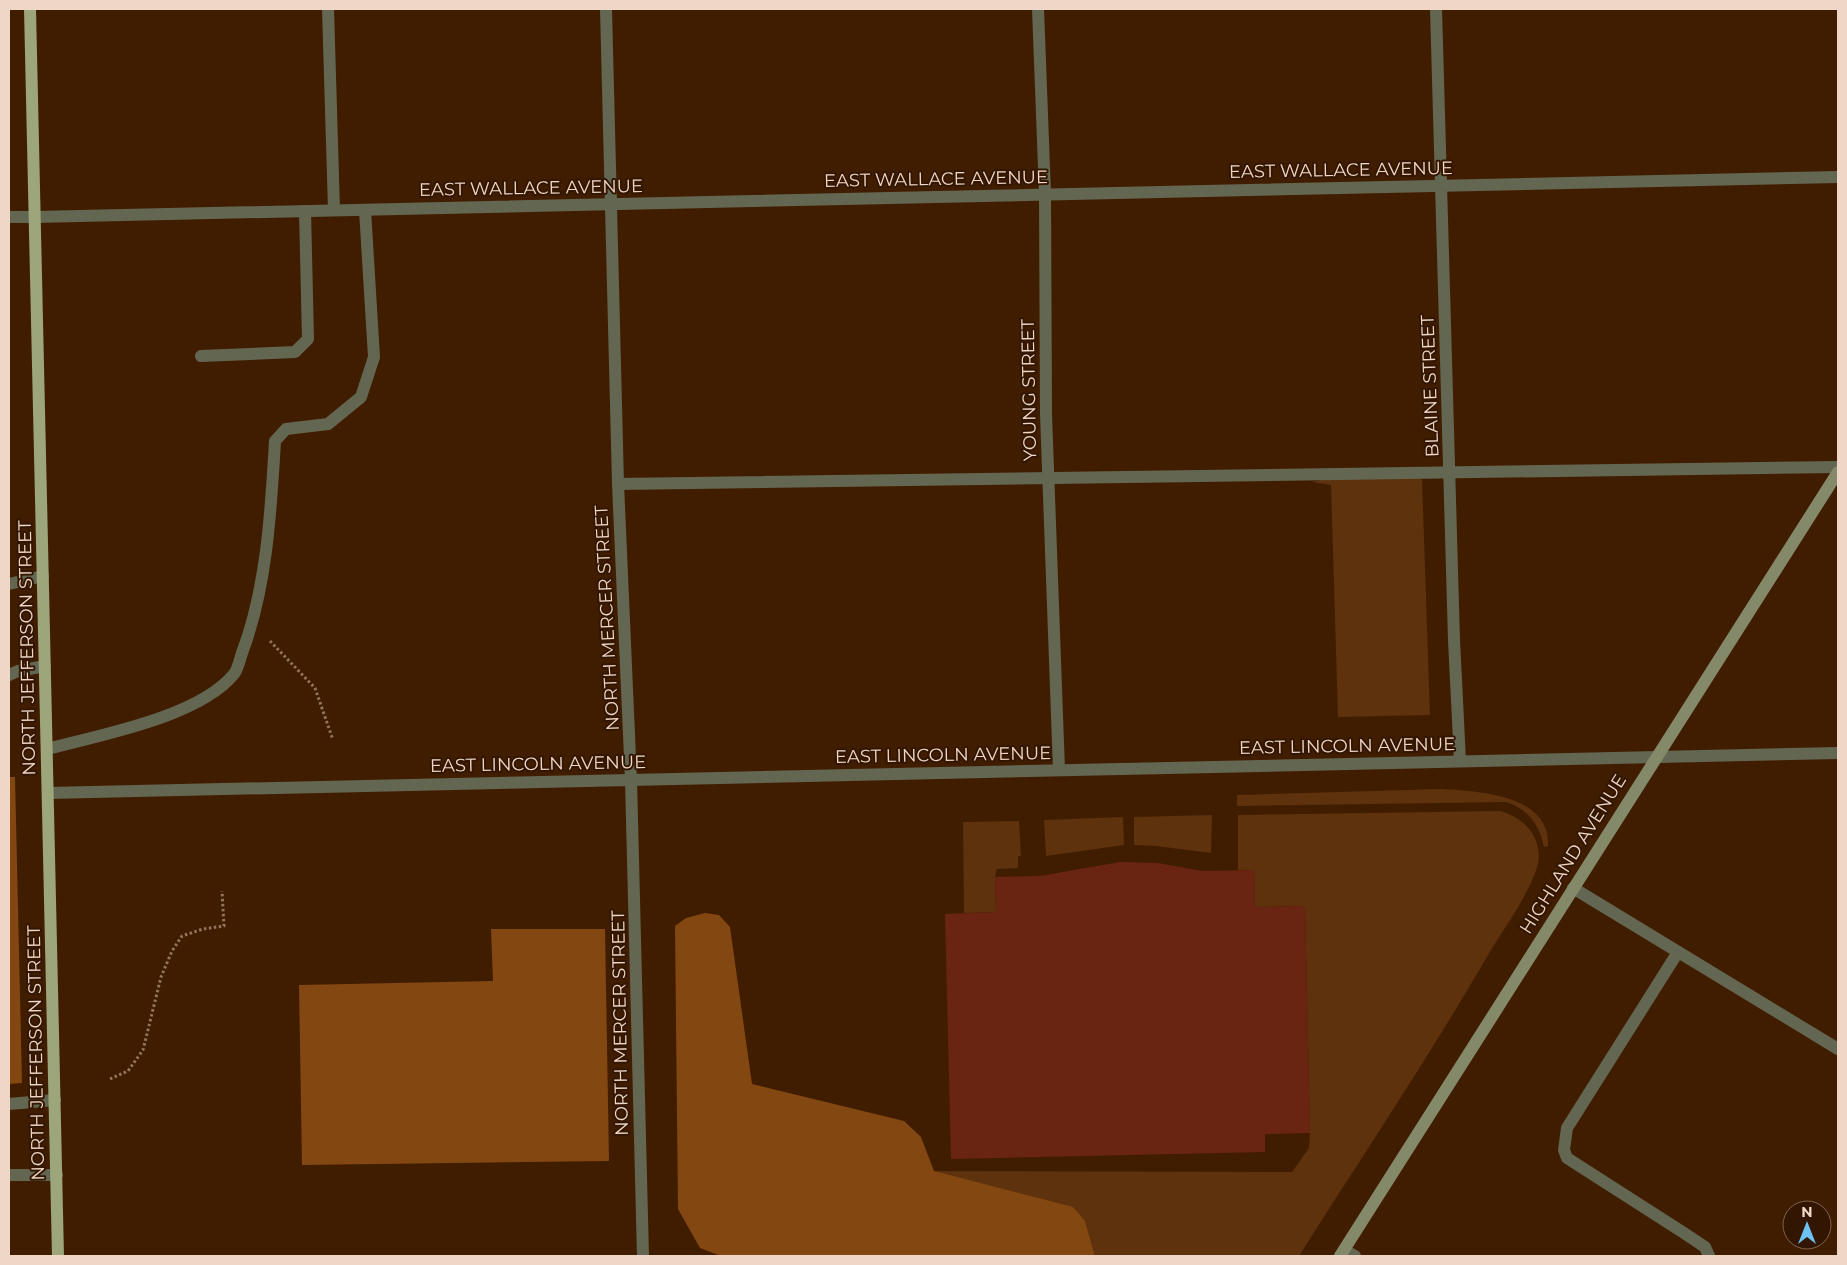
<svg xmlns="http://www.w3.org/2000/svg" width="1847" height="1265" font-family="Montserrat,sans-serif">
<rect width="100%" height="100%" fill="#411d00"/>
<g fill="#5d320d">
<path d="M1328,479H1422L1430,715L1338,717L1331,485L1312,482Z"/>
<path d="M1441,789C1476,791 1551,794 1548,846L1544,847C1539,824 1528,809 1506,802L1237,806V795Z"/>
<path d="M1500,811C1523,817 1543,837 1538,863C1533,888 1505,927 1491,950C1431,1054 1363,1155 1299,1256H1095L1085,1221L934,1171L1292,1172L1309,1148L1310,1133L1305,906L1255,907L1254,870H1238V815Z"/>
<path d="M1212,815L1211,853L1156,846L1134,845V817Z"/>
<path d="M1123,817L1124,845L1046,856L1044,820Z"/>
<path d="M1019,821L1021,856H1018V868L997,869L995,877L996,912L964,913L963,822Z"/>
</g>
<g fill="#834711">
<path d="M9,777H15L22,1083L9,1084Z"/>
<path d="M705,913L719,915L730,927L752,1084L904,1121L921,1137L934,1171L1073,1207L1085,1221L1095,1256H721L700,1248L678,1209L675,926L686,918Z"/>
<path d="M491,929H605L609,1161L302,1165L299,985L493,981Z"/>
</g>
<path fill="#692511" d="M1120,862L1158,863L1202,871L1254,870L1255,907L1305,906L1310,1133L1265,1134V1152L951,1159L945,914L996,912L995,877L1040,876Z"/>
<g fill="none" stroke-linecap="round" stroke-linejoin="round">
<g stroke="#93745d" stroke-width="3" stroke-dasharray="2.5 2.5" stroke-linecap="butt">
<path d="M270,641L315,688L333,740"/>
<path d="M110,1079L128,1071L143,1050L161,977L172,951L182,936L203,929L224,926L222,891"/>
</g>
<g stroke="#636752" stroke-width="12">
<path d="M328,9L334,210"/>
<path d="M201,356L295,352L308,339L305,211"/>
<path d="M618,484L1838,467"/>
<path d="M9,584L43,576"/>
<path d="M9,675L18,671L45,666"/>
<path d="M47,749C100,735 199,717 234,674C238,669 240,659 242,653C267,587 271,510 275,441L286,429L328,424L361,397L374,357L365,210"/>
<path d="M1573,888L1838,1049"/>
<path d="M1678,952L1567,1128L1564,1150L1567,1158L1684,1233L1705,1247L1709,1256"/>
<path d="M9,1104L55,1100"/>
<path d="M9,1175H57"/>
<path d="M1344,1250L1355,1256"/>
</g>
<g stroke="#636752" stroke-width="12">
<path d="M606,9L618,484L631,780L643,1256"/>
<path d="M1038,9L1045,194L1046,414L1059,770"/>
<path d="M1436,9L1454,640L1460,761"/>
<path d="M9,217H35"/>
<path d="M48,793L1838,753"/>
</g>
<path stroke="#636752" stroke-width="12" d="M35,217L1838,177"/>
<path stroke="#848a69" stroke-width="12" d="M1340,1256L1838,472"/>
<path stroke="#9da57a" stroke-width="12" d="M30,9L58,1256"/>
</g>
<g text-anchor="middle" stroke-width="4" stroke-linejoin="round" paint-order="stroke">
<g font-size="18" fill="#efd6c6" stroke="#321601">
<text transform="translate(1341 170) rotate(-1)" y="6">EAST WALLACE AVENUE</text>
<text transform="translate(936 179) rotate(-1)" y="6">EAST WALLACE AVENUE</text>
<text transform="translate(531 188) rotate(-1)" y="6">EAST WALLACE AVENUE</text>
<text transform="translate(1430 386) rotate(-92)" y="6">BLAINE STREET</text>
<text transform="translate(1029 390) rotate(-91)" y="6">YOUNG STREET</text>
<text transform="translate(607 618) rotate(-93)" y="6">NORTH MERCER STREET</text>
<text transform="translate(27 648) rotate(-91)" y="6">NORTH JEFFERSON STREET</text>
<text transform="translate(1347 746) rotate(-1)" y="6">EAST LINCOLN AVENUE</text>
<text transform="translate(943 755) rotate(-1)" y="6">EAST LINCOLN AVENUE</text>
<text transform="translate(538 764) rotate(-1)" y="6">EAST LINCOLN AVENUE</text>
<text transform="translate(1573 854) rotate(-58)" y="6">HIGHLAND AVENUE</text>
<text transform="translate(620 1023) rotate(-91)" y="6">NORTH MERCER STREET</text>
<text transform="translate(36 1053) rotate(-91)" y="6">NORTH JEFFERSON STREET</text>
</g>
</g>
<rect width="1847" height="1265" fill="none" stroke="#efd6c6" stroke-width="20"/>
<g transform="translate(1807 1225)"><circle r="24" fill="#321601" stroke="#7e6350"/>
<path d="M0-4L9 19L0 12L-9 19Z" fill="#6ec2f3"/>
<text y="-8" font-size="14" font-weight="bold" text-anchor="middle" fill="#efd6c6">N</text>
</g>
</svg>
